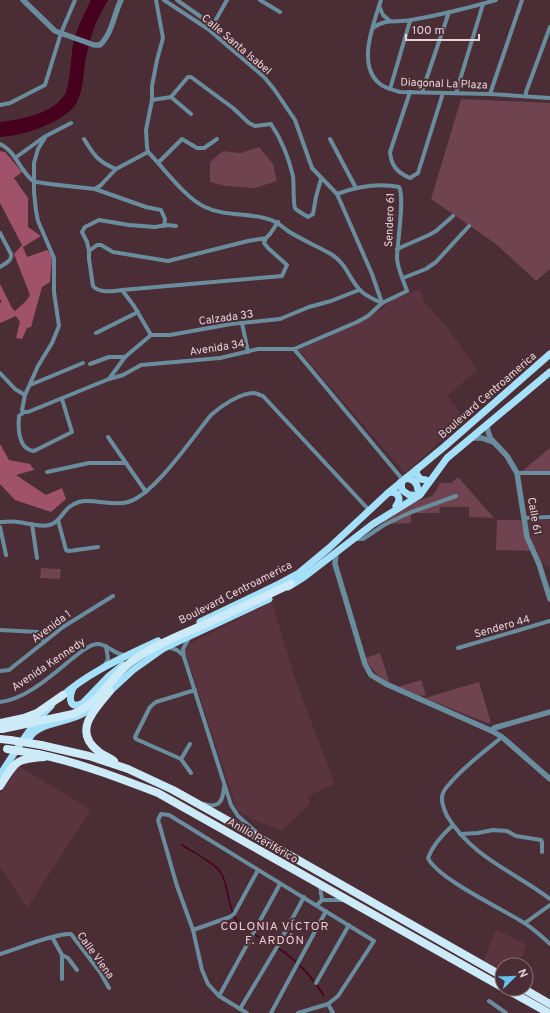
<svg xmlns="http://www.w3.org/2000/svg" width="550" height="1013" font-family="Overpass,sans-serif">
<rect width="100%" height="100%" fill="#4b2d35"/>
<g fill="#5a353f">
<path d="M420,289L424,301L449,330L477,370L447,396L465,419L405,473L298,349L355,324L379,311L392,300Z"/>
<path d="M550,520V567L542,563L532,542L528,521Z"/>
<path d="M272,602L294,676L335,784L308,796L310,804L282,831L254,820L237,810L186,654V648L189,644Z"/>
<path d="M19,766L91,810L27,908L0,866V795Z"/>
<path d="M496,929L527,945L518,965H502V972L483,962Z"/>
</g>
<g fill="#6f434f">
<path d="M461,99L550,103V269L536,281L496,244L431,199Z"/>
<path d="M259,147L273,164L277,181L255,188L226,186L210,182V162L223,151L241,153Z"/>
<path d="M550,448V474L521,472Z"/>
<path d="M458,477L494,518L469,517V507H440L439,513H411V523L384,524V518L415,502L432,496L436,491L440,483H451Z"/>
<path d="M497,520H521L525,538L531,551L496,550Z"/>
<path d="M41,568L61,569L60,579L40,578Z"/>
<path d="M380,653L390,684C379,677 371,670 366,658Z"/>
<path d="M421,680L426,695L421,696L398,687Z"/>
<path d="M479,682L491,723H487L425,698Z"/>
</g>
<g fill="#9f5269">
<path d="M0,151L5,152L22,172L14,178L28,198V227L41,236L23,247L27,257L47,250L52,256L50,282L42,287L31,327L27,328L22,339L16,338L20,322L16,316L0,323V303L2,302L0,299V284L12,308L15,311L26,301L30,295L14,254L22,245L0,203Z"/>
<path d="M0,444L9,460L30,464L34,470L16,475L46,495L62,488L66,499L51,512L15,500L0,484Z"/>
</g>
<path fill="#46001e" d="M91,0H108C103,9 98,18 94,28C91,37 88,48 86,57C83,73 84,95 73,108C60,123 20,137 0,137V122C22,119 53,114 65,94C70,86 71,56 73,45C76,30 84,14 91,0Z"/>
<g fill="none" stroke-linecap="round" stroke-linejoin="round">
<path stroke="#46001e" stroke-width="1.5" d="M182,845C192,851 210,861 218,869C229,880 227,911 239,923C249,933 263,939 275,946C296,959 311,975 324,996"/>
<g stroke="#6a8d9e" stroke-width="4">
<path d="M156,0L163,38L157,60L152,86V100L146,130L147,147L148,152C164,168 185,198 205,207C223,216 245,213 264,218C275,220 279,224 288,231C302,240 317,246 331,254C347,264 348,277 359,289C365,296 375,300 382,303"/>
<path d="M164,0L208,29L264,77L274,89L295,120L312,168L337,194L372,274L382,303"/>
<path d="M177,0L211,24L214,23L227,0"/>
<path d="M260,0L280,12"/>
<path d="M381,0C374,23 356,65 380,84C385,88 393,90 400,92L490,94L550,98"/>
<path d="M379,6L383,15L390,21"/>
<path d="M373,28C385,18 397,23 411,20C440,15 468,8 496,0"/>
<path d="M390,89L410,21"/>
<path d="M410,92L390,152C391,166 398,173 410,178L418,173L443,93"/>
<path d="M422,92L449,12"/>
<path d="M456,93L483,4"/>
<path d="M490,94L522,0"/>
<path d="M526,95V92L550,27"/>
<path d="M171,97L191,114"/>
<path d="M152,100L171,97L188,77H191L233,108L249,123L255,126L271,124C281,139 289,159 293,176C294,183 293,204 295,208C298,212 304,214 308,217L313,214L316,197L321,179"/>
<path d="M0,105L10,103L45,85L61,33L75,0"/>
<path d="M84,139C93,154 98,162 116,169"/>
<path d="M330,139L356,188"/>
<path d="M0,144C15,150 20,171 33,181C36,183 86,188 95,189L101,185L116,169L148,152"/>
<path d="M15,158L44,137"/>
<path d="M159,162L182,139L197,148H204L217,139"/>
<path d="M95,189L146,207L161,210L165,219L164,226"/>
<path d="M0,233L11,254C12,261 6,263 0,267"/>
<path d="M266,238L264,243L268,248L287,265L282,276L122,290C113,291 100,294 93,286L89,259V251L97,245H101L113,252L168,261L248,241L266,238L270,234L278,222"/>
<path d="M397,249L429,235L436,231L453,216"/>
<path d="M89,251L87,242L82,232L85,227L99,220L129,225L155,227L167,225L176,226"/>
<path d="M403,278L426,269L436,262L469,226"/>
<path d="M122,290L134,306L151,335"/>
<path d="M242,323L248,352"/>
<path d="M96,333L138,312"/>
<path d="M294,349L403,480"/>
<path d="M90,364L109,357H125"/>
<path d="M0,373L15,389L25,395"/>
<path d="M109,379L125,357L151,335H170L231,324L280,319L309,307L331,301L359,290"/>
<path d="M30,385L83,363"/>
<path d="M24,412H28L109,379L123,375L141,365L220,358L258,349H294L357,322L368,316L382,303L407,291C404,282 397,267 397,258C397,244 405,197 399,187C378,183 356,187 337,194"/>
<path d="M24,412L22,410L25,395L38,366L52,343L59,326L54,292V258L38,221L36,211L34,192V163L38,149L46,136L71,123"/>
<path d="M24,412L19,416C18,428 18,449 34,451L72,432L62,399"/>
<path d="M108,437L146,492"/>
<path d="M47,472L89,463H125"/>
<path d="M517,473H550"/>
<path d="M524,518L550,517"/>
<path d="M58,520L66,550L69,551L98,547"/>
<path d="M0,522C6,522 12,521 18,522C28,523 45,529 54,523C64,516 65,506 79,502C93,498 113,507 128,502C154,495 193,437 211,415C221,406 240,393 254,393C256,393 260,395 263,396L369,510"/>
<path d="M32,524L37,558"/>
<path d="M0,527L6,555"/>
<path d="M354,539H363L384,525L409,513L456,496"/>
<path d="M0,630L38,632L44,642"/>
<path d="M189,638L183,649L184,657L231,805L238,816L256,832"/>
<path d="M168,647L177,650L183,655"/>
<path d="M458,648L550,621"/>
<path d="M104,667L108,659L106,646"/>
<path d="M0,671L9,670L63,627L113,596"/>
<path d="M0,702C27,699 53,674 73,658C80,653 87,645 97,644C107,643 114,655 125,655"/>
<path d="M502,737C485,751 467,764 452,781C449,785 445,788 443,793C440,800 444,809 447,816C473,858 513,871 550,899"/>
<path d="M181,759L190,744"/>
<path d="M191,773L181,759L136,739L135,737L150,707L156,702L195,690"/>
<path d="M204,804C220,809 223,800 224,787"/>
<path d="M453,825C443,834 433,844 428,858C437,878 500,908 521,921C532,927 541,936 550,944"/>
<path d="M460,834L478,833L493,830L507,831L516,836L541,840L542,842V852"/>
<path d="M320,886L322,900"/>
<path d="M317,905L322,900H344"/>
<path d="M525,923L550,905"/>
<path d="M193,930L230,917L234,914L258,870"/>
<path d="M52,937L62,955V979"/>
<path d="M0,954C17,949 55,933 71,934L100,972L109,988"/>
<path d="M62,955L68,958L77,970"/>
<path d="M316,983L349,925"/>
<path d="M219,996L280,884"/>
<path d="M489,1001L506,1013"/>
<path d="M328,1004L333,1013"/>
<path d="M240,1009L277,947L304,897"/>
<path d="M247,1013L219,996L208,984L202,970L193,930L177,886L158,820L161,814L169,815L374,941L338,996L328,1004L298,1013"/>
<path d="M271,1013L326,911"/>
</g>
<g stroke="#6a8d9e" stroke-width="5.5">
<path d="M23,0L55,31L94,45H100C112,34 114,14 121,0"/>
<path d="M489,423L487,427L490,438L507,456L517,473L527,537L539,564L550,599"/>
<path d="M471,438H482L493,442"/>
<path d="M336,553L335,564L365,664L371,675L386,684L492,731L502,737L550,779"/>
<path d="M492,731L494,728L550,712"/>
</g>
<g stroke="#a5e0fb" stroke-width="7">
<path d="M417,469L416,473L420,479L426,480"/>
<path d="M406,478C413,479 417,482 418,490"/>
<path d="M401,482L402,490L409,495H413"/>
<path d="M388,493C398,490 402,499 396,506"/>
<path d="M288,587L304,577L373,524L420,495L447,458L550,372"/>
<path d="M200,622L277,585L299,573L329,548L388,493L444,447L550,354"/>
<path d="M73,688C68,699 70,710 83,703L109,676L123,665"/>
<path d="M107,694L133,670L164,648L269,599"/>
<path d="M60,698C88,672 124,657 158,641"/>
<path d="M30,737C38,723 68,722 82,714C88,711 93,707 98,703"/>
<path d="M0,775C16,751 30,726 51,706"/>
</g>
<g stroke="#cdeaf8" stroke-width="8">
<path d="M212,621L291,584"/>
<path d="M110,691C95,709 72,731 98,751C102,755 109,757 114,761"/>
<path d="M0,723L24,718L37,713L63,695"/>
<path d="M0,739L10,740"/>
<path d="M41,745L89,756L128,769L173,790L270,844L502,976"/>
<path d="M38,754C80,763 119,778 158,793L502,987"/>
<path d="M0,786C16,762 14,759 44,757"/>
<path d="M506,989L549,1013"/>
<path d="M524,989L550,1004"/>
</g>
<g stroke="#cdeaf8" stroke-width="8">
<path d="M2,729L73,714C98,704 108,682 127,665C152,645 183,634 212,621"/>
<path d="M10,740L41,745"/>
<path d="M7,749L38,754"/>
</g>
</g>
<g text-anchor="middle" stroke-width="4" stroke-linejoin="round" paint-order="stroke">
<g font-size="11" fill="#e7d3d7" stroke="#4b2d35">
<text transform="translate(237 44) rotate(40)" y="4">Calle Santa Isabel</text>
<text transform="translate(444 83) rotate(2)" y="4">Diagonal La Plaza</text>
<text transform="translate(389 220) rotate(-88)" y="4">Sendero 61</text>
<text transform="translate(226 317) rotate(-8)" y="4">Calzada 33</text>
<text transform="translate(217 347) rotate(-9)" y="4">Avenida 34</text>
<text transform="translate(487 395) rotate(-41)" y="4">Boulevard Centroamerica</text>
<text transform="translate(535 516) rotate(80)" y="4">Calle 61</text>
<text transform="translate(235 592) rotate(-27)" y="4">Boulevard Centroamerica</text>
<text transform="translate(51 626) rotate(-37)" y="4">Avenida 1</text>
<text transform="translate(502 626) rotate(-16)" y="4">Sendero 44</text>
<text transform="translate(48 664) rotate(-34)" y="4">Avenida Kennedy</text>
<text transform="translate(263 840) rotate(30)" y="4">Anillo Periférico</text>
<text transform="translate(96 955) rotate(54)" y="4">Calle Viena</text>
</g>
<g font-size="12" letter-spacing="1" fill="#f0c9d2" stroke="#4b2d35">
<text x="275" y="930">COLONIA VÍCTOR<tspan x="275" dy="14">F. ARDÓN</tspan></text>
</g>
</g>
<g transform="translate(514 977) rotate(67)"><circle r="19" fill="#4b2d35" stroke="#896f76"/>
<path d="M0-3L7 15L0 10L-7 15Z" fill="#65c5ee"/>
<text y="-6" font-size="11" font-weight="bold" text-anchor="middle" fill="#e7d3d7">N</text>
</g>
<path d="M406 34v6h73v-6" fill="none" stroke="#e7d3d7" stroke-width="2"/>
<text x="412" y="34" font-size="12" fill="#e7d3d7" stroke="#4b2d35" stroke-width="3" paint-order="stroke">100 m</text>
</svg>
